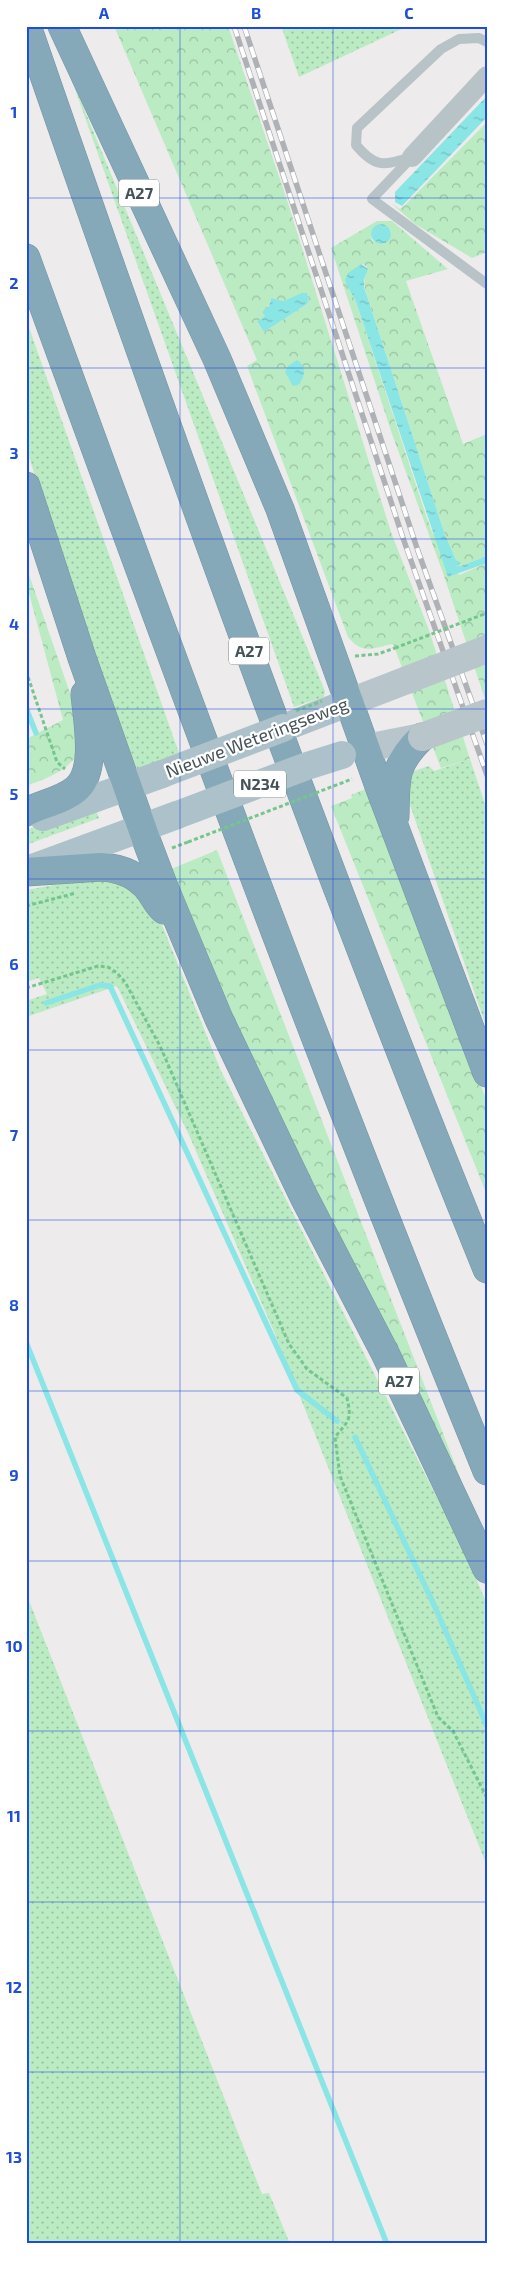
<svg xmlns="http://www.w3.org/2000/svg" width="513" height="2270" font-family="'Exo 2',sans-serif">
<defs>
<pattern id="grass-dots" width="8" height="8" patternUnits="userSpaceOnUse" patternTransform="scale(1.25)"><rect width="8" height="8" fill="#bbebc3"/><path d="M2 2h.1M6 6h.1" fill="none" stroke="#9ac1a1" stroke-width="1.8" stroke-linecap="round"/></pattern>
<pattern id="forest-crowns" width="20" height="18" patternUnits="userSpaceOnUse" patternTransform="scale(1.25)"><rect width="20" height="18" fill="#bbebc3"/><path d="M2 6a3 3 0 1 1 6 0M12 15a3 3 0 1 1 6 0" fill="none" stroke="#9ac1a1"/></pattern>
<pattern id="water-ripples" width="26" height="14" patternUnits="userSpaceOnUse" patternTransform="scale(1.25)"><rect width="26" height="14" fill="#8ae5e5"/><path d="M2 4q2-2 4 0t4 0M15 11q2-2 4 0t4 0" fill="none" stroke="#73bcbc"/></pattern>
</defs>
<rect width="100%" height="100%" fill="#eeebec"/>
<g fill="url(#grass-dots)">
<path d="M281,26H408L299,77Z"/>
<path d="M70,75L325,691L324,697L294,707Z"/>
<path d="M26,319L179,753L137,769L72,597L26,447Z"/>
<path d="M470,759L487,810V1029L408,799L411,772L429,766L434,771Z"/>
<path d="M94,805L99,818L26,845V830Z"/>
<path d="M94,878H107L131,888L156,910L221,1071L464,1551L487,1604V1866L275,1334L189,1135L117,986L26,1017V1001L47,994L39,978L26,982V890Z"/>
<path d="M26,1593L262,2194L269,2193L290,2244H26Z"/>
</g>
<g fill="url(#forest-crowns)" fill-rule="evenodd">
<path d="M114,26H228L287,200L391,532L429,630L470,759L441,768L393,644C372,648 363,655 348,637L247,366L257,360ZM307,293L309,300L307,304L264,332L257,323L265,316L271,298L284,301Z"/>
<path d="M487,122V252L472,258L415,224L391,203L400,209L405,205Z"/>
<path d="M377,221H392L448,269L406,281L463,444L487,434V556L458,567L456,566L460,564L456,560L445,535L366,293L364,284L367,267L363,264L345,280L356,302L427,518L432,532L459,575L487,563V705L443,573L392,434L331,248ZM390,229L391,234L384,244L372,241L371,236Z"/>
<path d="M26,566L71,696L78,754C64,773 47,778 26,786V739L63,720L26,582Z"/>
<path d="M373,786L487,1102V1195L331,806L352,798L351,795Z"/>
<path d="M217,850L465,1490L373,1307L280,1140L164,872Z"/>
</g>
<g fill="url(#water-ripples)">
<path d="M487,96V117L402,206L395,202V192Z"/>
<circle cx="381" cy="234" r="10"/>
<path d="M361,264L368,269L364,280V287L445,535L456,560L461,563L456,566L458,567L487,556V563L448,577L356,302C353,294 347,288 345,280L348,273Z"/>
<path d="M302,293H307L309,300L307,304L264,332L257,322L265,316L262,312L269,306L271,298L284,301Z"/>
<path d="M297,360C307,366 305,378 298,385L293,386L285,372L288,366Z"/>
</g>
<g fill="none" stroke-linecap="round" stroke-linejoin="round">
<g stroke="#8ae5e5" stroke-width="5.5">
<path d="M26,708L36,733"/>
<path d="M46,1003L100,985L110,986L297,1390L337,1421"/>
<path d="M26,1342L387,2244"/>
<path d="M355,1437L435,1607L487,1726"/>
</g>
<defs>
<g id="highway">
<path d="M27,26C171,444 321,860 487,1269"/>
<path d="M62,26L217,359L280,509L379,786L487,1073"/>
<path d="M26,258C174,665 323,1070 487,1471"/>
<path d="M26,486L82,658L147,842L164,887L219,1019L304,1197L385,1353L487,1569"/>
<path d="M26,812C42,804 63,800 76,789C98,771 87,719 85,694"/>
<path d="M395,816C396,778 393,765 422,737"/>
<path d="M26,872L101,867C121,868 138,875 150,891C155,898 157,904 164,910"/>
</g>
</defs>
<use href="#highway" stroke="#7194a4" stroke-width="29"/>
<g stroke="#75c68d" stroke-width="3" stroke-dasharray="4 2.5" stroke-linecap="butt">
<path d="M355,656L378,654L395,648"/>
<path d="M26,671L57,762L65,769"/>
<path d="M172,848L188,842"/>
<path d="M26,906L76,893"/>
<path d="M26,988L98,966L108,967L117,973L125,982L160,1046L289,1344L307,1369L347,1398C352,1420 349,1420 335,1437L340,1476L438,1717L453,1731L487,1798"/>
</g>
<g stroke="#b7c3c7" stroke-width="10">
<path d="M412,157C384,165 376,169 356,145L357,128L441,49L459,39L479,38L487,42"/>
<path d="M411,158L372,199L487,284"/>
</g>
<path stroke="#b7c3c7" stroke-width="20" d="M412,157L487,76"/>
<g stroke="#b8c6cc" stroke-width="28">
<path d="M350,702L407,680"/>
<path d="M366,748L422,737"/>
</g>
<g stroke="#acc1c9" stroke-width="28">
<path d="M283,728L350,702"/>
<path d="M43,817L162,774"/>
<path d="M30,869L177,815"/>
</g>
<use href="#highway" stroke="#85a9b8" stroke-width="28"/>
<defs>
<g id="rail">
<path d="M234,26L403,538L487,775"/>
<path d="M244,26L418,551L487,744"/>
</g>
</defs>
<use href="#rail" stroke="#aeb2b6" stroke-width="5.5"/>
<use href="#rail" stroke="#fff" stroke-width="4" stroke-dasharray="11" stroke-linecap="butt"/>
<g stroke="#75c68d" stroke-width="3" stroke-dasharray="4 2.5" stroke-linecap="butt">
<path d="M395,648L487,613"/>
<path d="M296,711L322,701"/>
<path d="M188,842L352,779"/>
</g>
<g stroke="#b8c6cc" stroke-width="28">
<path d="M407,680L487,649"/>
<path d="M422,737L487,713"/>
</g>
<g stroke="#acc1c9" stroke-width="28">
<path d="M162,774L283,728"/>
<path d="M177,815L307,766L342,755"/>
</g>
</g>
<path fill="none" stroke="#1d4ed8" stroke-width="1" stroke-opacity="0.55" d="M180,26V2244M333,26V2244M26,198H487M26,368H487M26,539H487M26,709H487M26,879H487M26,1050H487M26,1220H487M26,1391H487M26,1561H487M26,1731H487M26,1902H487M26,2072H487"/>
<g text-anchor="middle" stroke-width="4.5" stroke-linejoin="round" paint-order="stroke">
<g fill="#fff" stroke="#7d8789" stroke-width="1">
<rect x="119" y="179.5" width="40" height="27" rx="4"/>
<rect x="229" y="637.5" width="40" height="27" rx="4"/>
<rect x="234" y="770.5" width="52" height="27" rx="4"/>
<rect x="379" y="1367.5" width="40" height="27" rx="4"/>
</g>
<g font-size="16" font-weight="bold" fill="#455357">
<text x="139" y="199">A27</text>
<text x="249" y="657">A27</text>
<text x="260" y="790">N234</text>
<text x="399" y="1387">A27</text>
</g>
<g font-size="18" fill="#455357" stroke="#fff">
<text transform="translate(257 738) rotate(-21)" y="6">Nieuwe Weteringseweg</text>
</g>
</g>
<rect width="513" height="2270" fill="none" stroke="#ffffff" stroke-width="55"/>
<rect x="28" y="28" width="458" height="2214" fill="none" stroke="#1d4ed8" stroke-width="2"/>
<g font-size="16" text-anchor="middle" font-weight="bold" fill="#1d4ed8">
<text x="104" y="19">A</text>
<text x="256" y="19">B</text>
<text x="409" y="19">C</text>
<text x="14" y="118">1</text>
<text x="14" y="289">2</text>
<text x="14" y="459">3</text>
<text x="14" y="630">4</text>
<text x="14" y="800">5</text>
<text x="14" y="970">6</text>
<text x="14" y="1141">7</text>
<text x="14" y="1311">8</text>
<text x="14" y="1481">9</text>
<text x="14" y="1652">10</text>
<text x="14" y="1822">11</text>
<text x="14" y="1993">12</text>
<text x="14" y="2163">13</text>
</g>
</svg>
